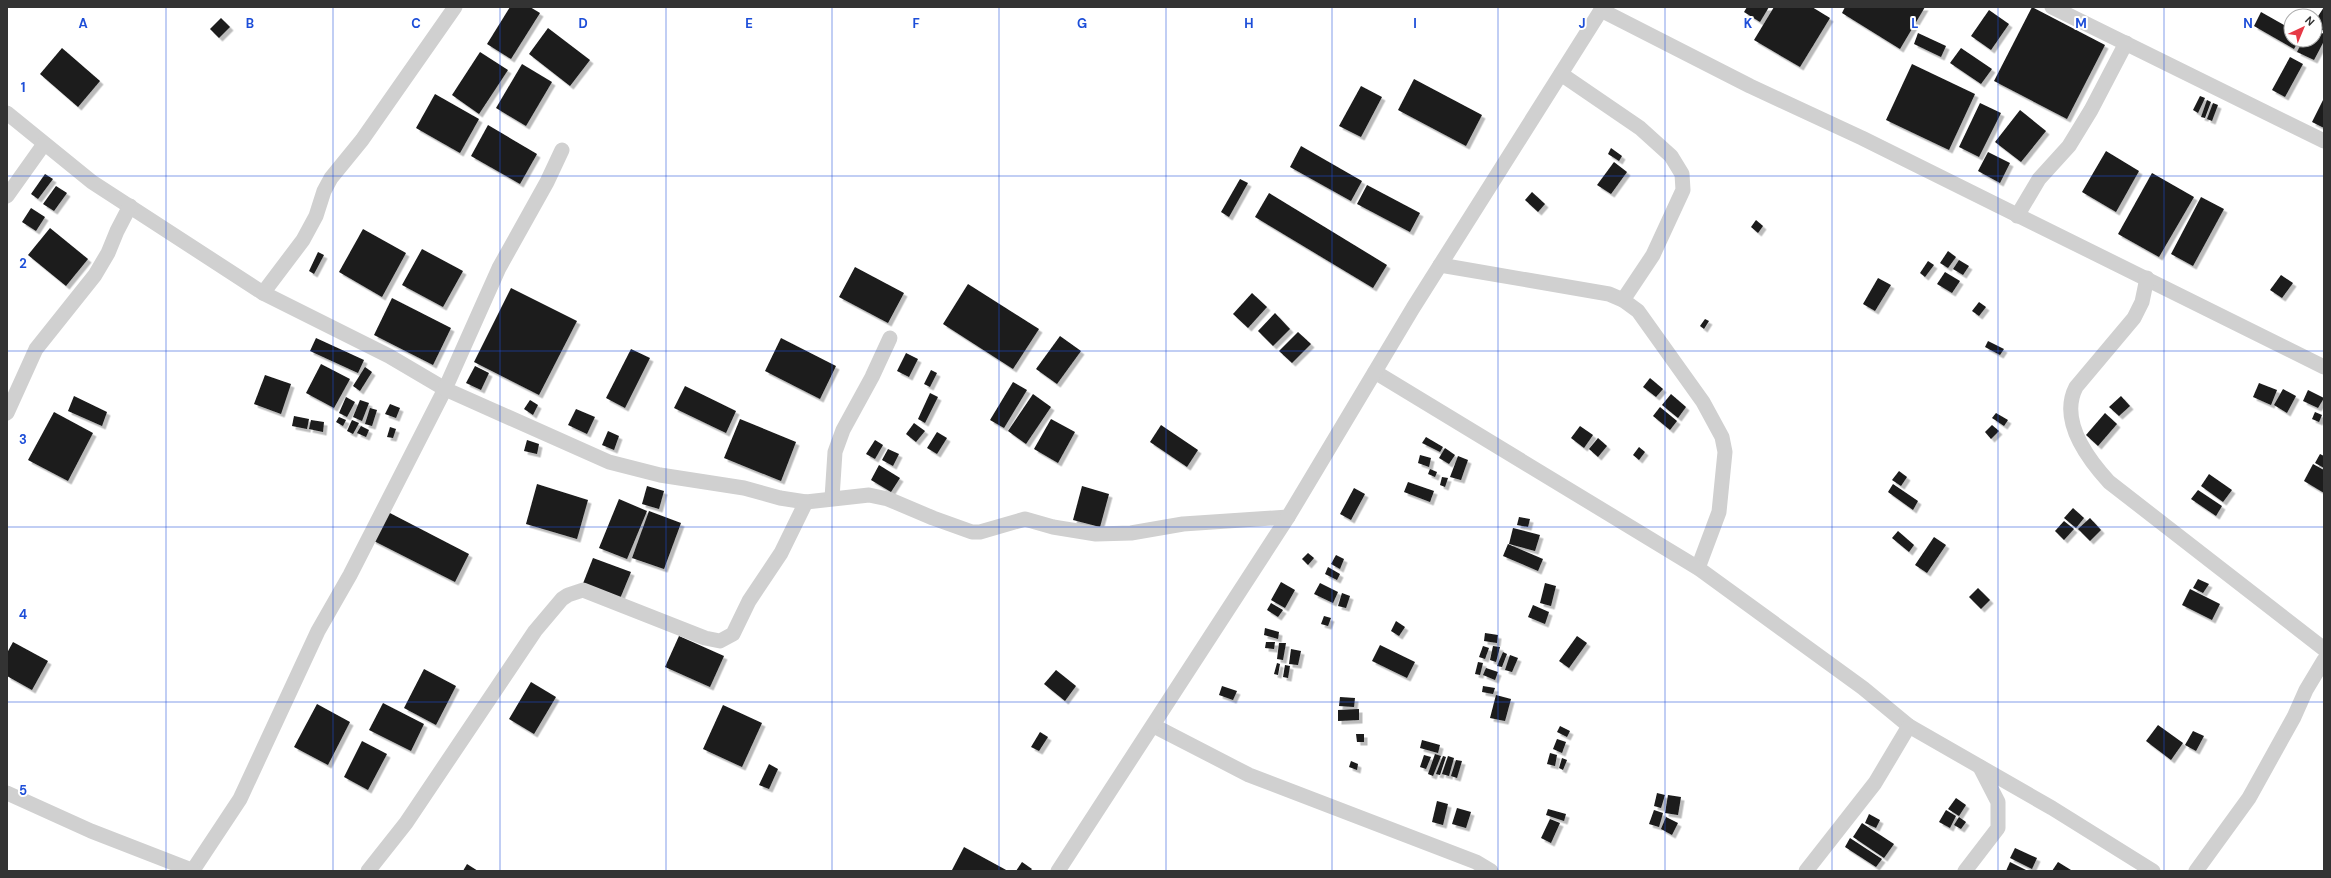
<svg xmlns="http://www.w3.org/2000/svg" width="2331" height="878" font-family="'DM Sans',sans-serif">
<defs>
<filter id="shadow"><feDropShadow dx="3.5" dy="3.5" stdDeviation="0" flood-color="#0004"/></filter>
</defs>
<rect width="100%" height="100%" fill="#fff"/>
<g fill="#1a1a1a" filter="url(#shadow)">
<path d="M510,7H530L540,13L511,59L487,44Z"/>
<path d="M1747,7H1769L1760,22L1744,12Z"/>
<path d="M1774,7H1812L1830,18L1800,67L1754,40Z"/>
<path d="M1845,7H1925L1900,49L1842,13Z"/>
<path d="M2032,7L2105,45L2067,119L1994,81Z"/>
<path d="M2324,7V31L2315,25V21Z"/>
<path d="M1989,10L2009,24L1991,50L1971,36Z"/>
<path d="M2261,12L2291,29V40H2299L2294,49L2254,26Z"/>
<path d="M221,18L230,27L219,38L210,29Z"/>
<path d="M548,28L590,60L570,86L529,54Z"/>
<path d="M2315,30L2324,34V41L2314,60L2297,52L2303,40H2315Z"/>
<path d="M1918,33L1946,46L1941,57L1914,44Z"/>
<path d="M62,48L100,81L78,107L40,74Z"/>
<path d="M1961,48L1992,69L1981,84L1950,63Z"/>
<path d="M480,52L508,70L479,114L452,95Z"/>
<path d="M2290,57L2303,64L2285,97L2272,90Z"/>
<path d="M522,64L552,82L526,126L496,108Z"/>
<path d="M1912,64L1975,94L1949,150L1886,120Z"/>
<path d="M1414,79L1482,115L1466,146L1398,110Z"/>
<path d="M1361,86L1382,97L1361,137L1339,126Z"/>
<path d="M435,94L479,119L460,153L416,128Z"/>
<path d="M2200,96L2205,98L2198,113L2193,110Z"/>
<path d="M2324,98V128L2312,122Z"/>
<path d="M2207,100L2211,102L2205,118L2201,117Z"/>
<path d="M1980,103L2001,113L1979,157L1959,147Z"/>
<path d="M2213,103L2218,105L2212,121L2207,119Z"/>
<path d="M2020,110L2046,131L2021,162L1995,142Z"/>
<path d="M488,125L537,154L520,184L471,156Z"/>
<path d="M1301,146L1362,181L1351,201L1290,167Z"/>
<path d="M1611,148L1622,156L1619,161L1608,154Z"/>
<path d="M2106,151L2139,171L2116,212L2082,192Z"/>
<path d="M1988,152L2010,163L2000,183L1978,171Z"/>
<path d="M1614,162L1627,172L1611,194L1597,185Z"/>
<path d="M2152,173L2194,197L2159,257L2118,234Z"/>
<path d="M45,174L53,179L38,199L31,194Z"/>
<path d="M1240,179L1248,183L1229,217L1221,212Z"/>
<path d="M1367,185L1420,213L1410,232L1357,204Z"/>
<path d="M56,186L67,193L54,211L43,204Z"/>
<path d="M1532,192L1545,204L1538,212L1525,200Z"/>
<path d="M1269,193L1387,265L1373,288L1255,217Z"/>
<path d="M2201,197L2224,209L2193,266L2171,254Z"/>
<path d="M31,208L45,217L36,231L22,222Z"/>
<path d="M1756,220L1763,226L1758,233L1751,227Z"/>
<path d="M50,228L88,259L66,286L28,255Z"/>
<path d="M363,229L406,253L382,297L339,272Z"/>
<path d="M422,249L463,271L443,307L402,285Z"/>
<path d="M1948,251L1956,257L1948,268L1940,263Z"/>
<path d="M318,252L324,255L314,274L309,271Z"/>
<path d="M1959,260L1969,266L1963,275L1953,269Z"/>
<path d="M1928,261L1934,265L1925,277L1920,273Z"/>
<path d="M855,267L904,293L888,323L839,297Z"/>
<path d="M1945,272L1960,281L1952,293L1937,284Z"/>
<path d="M2281,275L2293,283L2282,298L2270,290Z"/>
<path d="M1878,278L1891,285L1875,311L1863,304Z"/>
<path d="M968,284L1039,329L1013,369L943,324Z"/>
<path d="M511,288L577,321L539,395L474,362Z"/>
<path d="M1252,293L1267,307L1248,328L1233,314Z"/>
<path d="M392,298L451,328L433,365L374,335Z"/>
<path d="M1979,302L1986,307L1979,316L1972,311Z"/>
<path d="M1275,313L1290,329L1273,346L1258,331Z"/>
<path d="M1705,319L1709,321L1704,329L1700,326Z"/>
<path d="M1298,332L1311,344L1292,363L1279,351Z"/>
<path d="M1060,336L1081,351L1057,384L1036,369Z"/>
<path d="M316,338L364,360L358,373L310,351Z"/>
<path d="M781,338L836,366L820,399L765,371Z"/>
<path d="M1988,341L2004,349L2000,355L1985,347Z"/>
<path d="M631,349L650,358L625,408L606,398Z"/>
<path d="M906,353L918,359L909,377L897,371Z"/>
<path d="M321,364L350,379L334,408L306,393Z"/>
<path d="M475,366L489,373L481,390L466,383Z"/>
<path d="M365,367L372,372L360,391L353,386Z"/>
<path d="M931,370L937,373L930,387L924,384Z"/>
<path d="M265,375L291,384L281,414L254,404Z"/>
<path d="M1650,378L1663,389L1656,397L1643,387Z"/>
<path d="M1013,382L1027,390L1004,428L990,420Z"/>
<path d="M2259,383L2277,390L2271,405L2253,397Z"/>
<path d="M685,386L736,411L726,433L674,408Z"/>
<path d="M2283,389L2296,396L2287,413L2274,405Z"/>
<path d="M2308,390L2324,398L2318,408L2303,401Z"/>
<path d="M930,393L938,397L925,423L918,419Z"/>
<path d="M1033,394L1051,407L1026,444L1008,431Z"/>
<path d="M1671,394L1686,407L1678,418L1662,405Z"/>
<path d="M74,396L107,412L102,426L68,411Z"/>
<path d="M2121,396L2130,406L2119,416L2109,407Z"/>
<path d="M346,397L355,402L347,417L339,413Z"/>
<path d="M360,400L369,403L362,421L353,417Z"/>
<path d="M530,400L538,405L533,415L524,409Z"/>
<path d="M390,404L400,408L396,418L385,414Z"/>
<path d="M1660,407L1677,421L1670,430L1653,416Z"/>
<path d="M370,408L377,410L372,426L365,424Z"/>
<path d="M576,409L595,417L587,434L568,425Z"/>
<path d="M54,412L93,433L68,481L28,460Z"/>
<path d="M2315,412L2322,415L2319,422L2312,419Z"/>
<path d="M1996,413L2008,420L2004,426L1992,418Z"/>
<path d="M2105,413L2117,424L2098,446L2086,435Z"/>
<path d="M294,416L309,419L307,429L292,426Z"/>
<path d="M339,417L346,420L343,426L336,422Z"/>
<path d="M740,419L796,442L781,481L724,458Z"/>
<path d="M1051,419L1075,432L1058,463L1034,449Z"/>
<path d="M311,420L324,422L323,432L309,429Z"/>
<path d="M352,420L359,423L353,434L347,431Z"/>
<path d="M914,423L925,431L916,442L906,434Z"/>
<path d="M1161,425L1198,450L1187,467L1150,442Z"/>
<path d="M1992,425L1999,431L1991,439L1985,432Z"/>
<path d="M361,426L369,430L366,437L357,433Z"/>
<path d="M1580,426L1593,435L1584,448L1571,438Z"/>
<path d="M390,427L396,429L393,438L387,437Z"/>
<path d="M608,431L619,436L614,450L602,445Z"/>
<path d="M937,432L947,438L937,454L927,448Z"/>
<path d="M1426,437L1443,447L1440,452L1422,443Z"/>
<path d="M1598,438L1607,446L1598,457L1589,449Z"/>
<path d="M527,440L539,444L537,454L524,451Z"/>
<path d="M875,440L883,445L875,459L866,454Z"/>
<path d="M1639,447L1645,452L1639,460L1633,455Z"/>
<path d="M1445,448L1455,455L1449,464L1439,458Z"/>
<path d="M888,449L899,454L893,466L882,460Z"/>
<path d="M2320,454L2324,456V468L2315,463Z"/>
<path d="M1420,455L1431,458L1429,467L1418,463Z"/>
<path d="M1458,456L1468,460L1461,480L1450,477Z"/>
<path d="M2313,464L2324,470V493L2304,481Z"/>
<path d="M879,465L900,478L891,492L871,480Z"/>
<path d="M1430,469L1437,472L1435,477L1428,474Z"/>
<path d="M1899,471L1907,477L1901,486L1892,480Z"/>
<path d="M2209,474L2232,490L2223,502L2201,486Z"/>
<path d="M1442,477L1448,478L1445,487L1440,485Z"/>
<path d="M1408,482L1434,491L1430,502L1404,492Z"/>
<path d="M537,484L588,500L577,539L526,524Z"/>
<path d="M1893,484L1918,501L1913,510L1888,492Z"/>
<path d="M647,486L664,491L659,509L642,504Z"/>
<path d="M1082,486L1109,494L1100,527L1073,520Z"/>
<path d="M1354,488L1365,494L1351,520L1340,514Z"/>
<path d="M2198,490L2222,506L2216,516L2191,499Z"/>
<path d="M619,499L647,511L627,559L599,548Z"/>
<path d="M2073,508L2084,518L2076,528L2064,518Z"/>
<path d="M386,511L469,554L455,582L372,540Z"/>
<path d="M649,511L681,523L664,569L632,558Z"/>
<path d="M1519,517L1530,519L1528,527L1517,525Z"/>
<path d="M2090,518L2101,530L2090,541L2078,529Z"/>
<path d="M2064,521L2074,529L2064,540L2055,531Z"/>
<path d="M1513,528L1540,535L1535,551L1509,544Z"/>
<path d="M1898,531L1914,545L1909,552L1892,538Z"/>
<path d="M1934,537L1946,545L1927,573L1915,565Z"/>
<path d="M1508,544L1543,559L1538,571L1503,556Z"/>
<path d="M1308,553L1314,558L1308,565L1302,559Z"/>
<path d="M1336,555L1344,559L1340,569L1331,564Z"/>
<path d="M593,558L631,572L619,601L582,586Z"/>
<path d="M1328,567L1340,574L1337,580L1325,574Z"/>
<path d="M2198,579L2209,584L2203,593L2193,588Z"/>
<path d="M1281,582L1295,590L1285,608L1271,600Z"/>
<path d="M1320,583L1338,592L1333,603L1314,594Z"/>
<path d="M1545,583L1556,586L1551,606L1540,603Z"/>
<path d="M1978,588L1990,600L1981,609L1969,597Z"/>
<path d="M2190,589L2220,604L2212,620L2182,605Z"/>
<path d="M1342,593L1350,596L1346,608L1338,606Z"/>
<path d="M1271,603L1283,610L1278,617L1267,610Z"/>
<path d="M1533,605L1549,612L1545,624L1528,617Z"/>
<path d="M1324,616L1331,618L1328,626L1321,624Z"/>
<path d="M1396,621L1405,627L1399,636L1391,631Z"/>
<path d="M1265,628L1279,632L1278,639L1264,635Z"/>
<path d="M1485,633L1498,635L1497,643L1484,641Z"/>
<path d="M679,636L724,656L710,687L665,667Z"/>
<path d="M1577,636L1587,643L1569,668L1559,661Z"/>
<path d="M13,642L48,661L32,690L7,676V653Z"/>
<path d="M1266,642H1275L1274,649L1265,648Z"/>
<path d="M1279,643H1286L1283,660L1277,659Z"/>
<path d="M1380,645L1415,662L1407,678L1372,661Z"/>
<path d="M1483,646L1489,648L1485,659L1479,657Z"/>
<path d="M1493,646L1500,647L1496,662L1490,660Z"/>
<path d="M1291,649L1301,651L1298,665L1289,664Z"/>
<path d="M1503,652L1507,654L1502,667L1497,666Z"/>
<path d="M1510,655L1518,658L1512,672L1505,670Z"/>
<path d="M1478,662L1483,663L1480,675L1475,674Z"/>
<path d="M1277,663L1280,664L1278,675L1274,674Z"/>
<path d="M1285,665L1290,666L1288,678L1283,677Z"/>
<path d="M1486,668L1498,672L1495,680L1483,675Z"/>
<path d="M424,669L456,686L436,725L404,708Z"/>
<path d="M1056,670L1076,686L1065,701L1044,684Z"/>
<path d="M531,682L556,697L534,734L509,719Z"/>
<path d="M1222,686L1237,691L1233,700L1219,695Z"/>
<path d="M1483,686L1495,688L1493,694L1482,692Z"/>
<path d="M1496,695L1511,699L1505,721L1490,718Z"/>
<path d="M1340,697L1355,698L1354,707L1339,706Z"/>
<path d="M383,703L424,724L411,751L369,730Z"/>
<path d="M317,704L350,722L328,765L294,747Z"/>
<path d="M723,705L762,723L742,767L703,749Z"/>
<path d="M1359,709V720L1338,721V710Z"/>
<path d="M2158,725L2183,743L2171,760L2146,741Z"/>
<path d="M1560,726L1570,731L1567,737L1557,732Z"/>
<path d="M2193,731L2204,736L2196,751L2185,745Z"/>
<path d="M1040,732L1048,737L1039,751L1031,747Z"/>
<path d="M1356,734H1364V742H1357Z"/>
<path d="M1557,739L1566,742L1562,753L1553,749Z"/>
<path d="M1422,740L1440,745L1438,753L1420,748Z"/>
<path d="M362,741L387,754L368,790L344,777Z"/>
<path d="M1550,753L1557,755L1555,766L1547,764Z"/>
<path d="M1435,754L1441,756L1433,776L1428,774Z"/>
<path d="M1424,755L1431,757L1426,769L1420,767Z"/>
<path d="M1443,756L1446,757L1440,775L1436,774Z"/>
<path d="M1448,756L1454,758L1449,776L1442,774Z"/>
<path d="M1562,758L1567,760L1563,770L1559,768Z"/>
<path d="M1456,760L1462,761L1457,778L1451,776Z"/>
<path d="M1351,761L1358,764L1357,770L1349,767Z"/>
<path d="M769,764L778,769L769,789L759,785Z"/>
<path d="M1657,793L1665,795L1661,808L1654,806Z"/>
<path d="M1668,795L1681,797L1678,815L1665,813Z"/>
<path d="M1956,798L1966,805L1959,816L1948,809Z"/>
<path d="M1437,801L1448,804L1443,825L1432,822Z"/>
<path d="M1457,808L1471,812L1466,828L1452,824Z"/>
<path d="M1548,809L1566,814L1564,821L1546,815Z"/>
<path d="M1654,810L1663,813L1659,827L1649,824Z"/>
<path d="M1946,810L1956,816L1950,828L1939,822Z"/>
<path d="M1869,814L1880,820L1876,828L1865,823Z"/>
<path d="M1666,817L1678,823L1672,835L1661,829Z"/>
<path d="M1959,817L1966,822L1961,829L1954,825Z"/>
<path d="M1550,819L1560,823L1551,843L1541,838Z"/>
<path d="M1862,823L1894,844L1884,858L1853,837Z"/>
<path d="M1850,838L1882,859L1876,867L1845,847Z"/>
<path d="M964,847L1008,871L952,870Z"/>
<path d="M2015,848L2037,858L2032,869L2010,858Z"/>
<path d="M1022,862L1032,869L1030,871H1016Z"/>
<path d="M2010,862L2028,871H2006Z"/>
<path d="M2058,862L2071,870L2070,871H2052Z"/>
<path d="M467,864L478,871H463Z"/>
</g>
<g fill="none" stroke-linecap="round" stroke-linejoin="round">
<g stroke="#d0d0d0" stroke-width="15">
<path d="M2052,7L2324,141"/>
<path d="M1601,10L1750,86L1862,138L2324,367"/>
<path d="M1561,74L1640,128L1671,156L1682,174L1683,190L1653,255L1623,300"/>
<path d="M7,113L92,182L263,293L389,356L445,389L350,575L318,631L240,799L193,870"/>
<path d="M562,150L547,182L499,268L445,389L609,462L660,475L744,488L780,498L806,502L869,495L888,499L933,518L972,532H980L1025,519L1053,527L1096,534L1131,533L1183,524L1288,517"/>
<path d="M7,196L44,144"/>
<path d="M2017,216L2039,179L2069,146L2091,110L2126,43"/>
<path d="M1440,265L1609,294L1623,300L1638,311L1703,402L1722,437L1725,452L1719,512L1698,568"/>
<path d="M2147,278L2142,302L2134,318L2076,387C2059,420 2087,458 2109,482L2324,649"/>
<path d="M263,293L303,240L316,216L324,191L331,178L362,140L455,7"/>
<path d="M1375,372L1698,568L1863,688L1909,726L2052,808L2153,871"/>
<path d="M7,413L36,349L95,275L108,253L117,231L130,206"/>
<path d="M832,498L835,452L843,430L872,377L890,338"/>
<path d="M1154,726L1249,775L1476,862L1491,871"/>
<path d="M7,793L91,831L194,871"/>
<path d="M368,871L406,823L535,631L562,599L568,595L583,590L705,638L720,641L733,634L749,601L781,553L806,502"/>
<path d="M1058,871L1288,517L1413,308L1603,7"/>
<path d="M1806,871L1875,783L1909,726"/>
<path d="M1965,871L1998,828V802L1980,767"/>
<path d="M2196,871L2249,798L2294,717L2306,690L2324,660"/>
</g>
</g>
<path fill="none" stroke="#1d4ed8" stroke-width="1" stroke-opacity="0.55" d="M166,7V871M333,7V871M500,7V871M666,7V871M832,7V871M999,7V871M1166,7V871M1332,7V871M1498,7V871M1665,7V871M1832,7V871M1998,7V871M2164,7V871M7,176H2324M7,351H2324M7,527H2324M7,702H2324"/>
<g font-size="13" text-anchor="middle" font-weight="bold" fill="#1d4ed8" stroke="#fff" stroke-width="4" stroke-linejoin="round" paint-order="stroke">
<text x="83" y="28">A</text>
<text x="250" y="28">B</text>
<text x="416" y="28">C</text>
<text x="583" y="28">D</text>
<text x="749" y="28">E</text>
<text x="916" y="28">F</text>
<text x="1082" y="28">G</text>
<text x="1249" y="28">H</text>
<text x="1415" y="28">I</text>
<text x="1582" y="28">J</text>
<text x="1748" y="28">K</text>
<text x="1915" y="28">L</text>
<text x="2081" y="28">M</text>
<text x="2248" y="28">N</text>
<text x="23" y="92">1</text>
<text x="23" y="268">2</text>
<text x="23" y="444">3</text>
<text x="23" y="619">4</text>
<text x="23" y="795">5</text>
</g>
<rect width="2331" height="878" fill="none" stroke="#333333" stroke-width="16"/>
<g transform="translate(2303 28) rotate(44)"><circle r="19" fill="#ffffff" stroke="#adadad"/>
<path d="M0-3L7 15L0 10L-7 15Z" fill="#e63946"/>
<text y="-6" font-size="11" font-weight="bold" text-anchor="middle" fill="#333333">N</text>
</g>
</svg>
